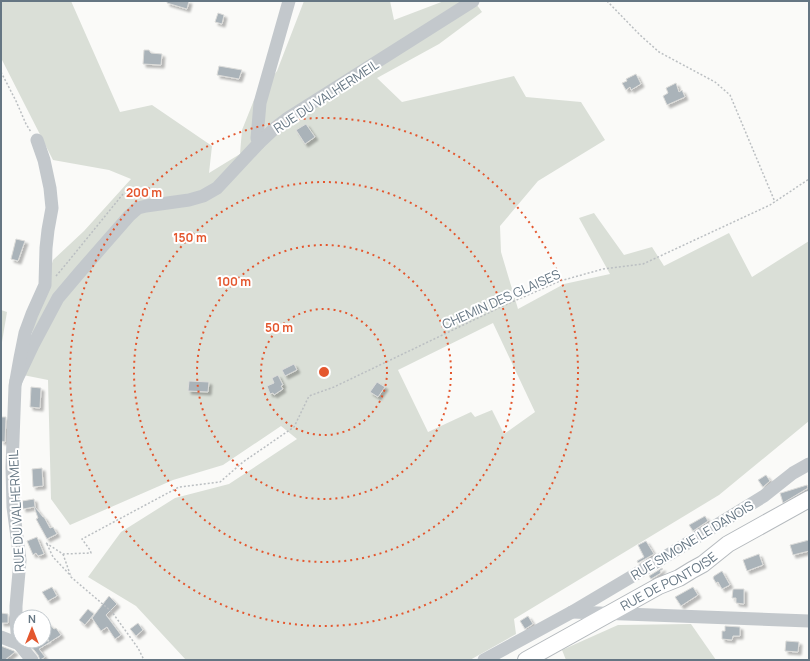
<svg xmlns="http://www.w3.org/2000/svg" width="810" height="661" font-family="Manrope,sans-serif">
<defs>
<filter id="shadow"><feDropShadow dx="3" dy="3" stdDeviation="1" flood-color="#0004"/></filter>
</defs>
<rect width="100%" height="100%" fill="#fafaf8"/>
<g fill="#dadfd7" fill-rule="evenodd">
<path d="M1,1H71L120,112L152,105L212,146L209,173L240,154L242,130L254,100L277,71L304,1H390L394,20L444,1H474L482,12L439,44L377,78L402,102L514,76L526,97L581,102L605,140L538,181L500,226L501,252L518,309L564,284L610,274L579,218L594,213L624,255L652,247L664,266L729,233L752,277L809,241V421L719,495L514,619L516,634L470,660H186L136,606L88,577L121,532L175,498L229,484L297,439L281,426L223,465L173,480L70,525L51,499L48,380L23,375L34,324L53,260L84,231L131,179L109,170L53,160L1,58ZM493,323L535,412L504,434L492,410L475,417L471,412L428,432L398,370Z"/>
<path d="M1,310L7,312L1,348Z"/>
<path d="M691,624L716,660H566L562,650L618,625Z"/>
</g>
<g fill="#aab3b9" stroke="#dcdcda" filter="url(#shadow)">
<path d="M167,1H189L187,9L167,3Z"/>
<path d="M218,13L224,15L222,24L215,22Z"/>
<path d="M144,50H149L151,53L162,54L161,65L143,64Z"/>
<path d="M219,66L242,70L239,79L217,75Z"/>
<path d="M636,74L641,84L631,90L630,87L626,90L622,83L627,81L626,79Z"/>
<path d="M676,83L679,92L682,90L685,97L667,105L663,96L668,93L666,88Z"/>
<path d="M306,124L315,137L305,144L296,130Z"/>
<path d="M16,239L25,241L18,261L11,259Z"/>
<path d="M294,364L297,370L285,376L282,370Z"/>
<path d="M278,375L283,385L281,386L283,389L274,395L273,393L270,394L267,386L274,383L272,378Z"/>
<path d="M189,381L209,382L208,392L188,391Z"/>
<path d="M377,382L385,387L378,397L370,392Z"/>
<path d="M31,387L41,388L40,408L30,407Z"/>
<path d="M1,417H6L5,442L1,441Z"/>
<path d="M42,468L43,486L33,487L32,469Z"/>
<path d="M766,475L770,481L763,487L758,480Z"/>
<path d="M807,485L808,488L783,503L780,493H781Z"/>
<path d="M34,499L35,507L43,517H44L50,528L53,527L57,534L47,539L36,519L38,518L34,507L23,509L22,501Z"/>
<path d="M705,516L708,521L693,531L689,525Z"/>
<path d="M37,537L44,554L38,556L36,553L33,555L27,541Z"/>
<path d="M809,540V551L793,555L790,545Z"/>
<path d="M646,541L654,554L638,563L637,561L644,557L638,545Z"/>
<path d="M759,554L763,565L747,571L743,560Z"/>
<path d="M662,568L663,569L660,571L661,573L651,579L649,576Z"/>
<path d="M722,571L730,585L722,589L718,582L716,583L713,578L714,576Z"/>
<path d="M52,587L57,596L48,601L42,592Z"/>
<path d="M693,587L698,595L681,606L675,597Z"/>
<path d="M733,589H744V604L736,603V598H732Z"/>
<path d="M109,596L117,604L106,615L121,635L115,639L107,627L101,631L92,618Z"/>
<path d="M88,609L94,614L85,625L79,620Z"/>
<path d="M1,613L8,614V623H1Z"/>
<path d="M528,616L533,624L525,629L520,621Z"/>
<path d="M44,620L54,629L56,628L61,635L39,649L45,657L40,660L38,655L27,641H49L44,633Z"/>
<path d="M138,623L143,630L136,636L130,629Z"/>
<path d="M725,626L740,627V636H733L732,640L722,639V631H725Z"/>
<path d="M786,641L799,642L798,652L785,651Z"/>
<path d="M1,646L14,651L15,652L5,660H1Z"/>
</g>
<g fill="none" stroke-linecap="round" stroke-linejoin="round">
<defs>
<g id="major">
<path id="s1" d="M526,660L659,586L679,578L692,570L703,564L728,544L809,499"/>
</g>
</defs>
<use href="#major" stroke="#b5babe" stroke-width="18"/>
<g stroke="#bbbfc2" stroke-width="1.5" stroke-dasharray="2 2" stroke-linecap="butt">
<path d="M607,1L640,35L659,52L715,82L730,95L775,202"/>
<path d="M1,72L16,101L26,124L31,132"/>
<path d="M56,276L67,263L123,194"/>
<path d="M46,543L63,554L91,553L90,550L82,539L179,487L220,482L243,462L294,427L309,396L334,387L505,305L560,281L603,269L643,264L770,205L809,179"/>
<path d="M47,544L53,557L71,576"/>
<path d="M63,554L71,577L112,612L138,648L144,660"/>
</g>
<g stroke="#c3c8cc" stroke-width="13">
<path d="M259,143L257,138L260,103L289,1"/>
<path d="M16,381L33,345L58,298L80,272L129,216L138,208L146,206L189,200L203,196L217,188L259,143L275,128L288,118L473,1"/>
<path d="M572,612L809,621"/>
<path d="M1,637L19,644"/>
<path d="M32,660L19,644L17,632L16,618V606L20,560L13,507L12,467L15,386L20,358L25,333L32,314L45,285L46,248L48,230L52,208L50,188L44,160L37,140"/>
<path d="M484,660L572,612L673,552L764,496L793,473L809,464"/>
</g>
<use href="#major" stroke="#fff" stroke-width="16"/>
</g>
<g fill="none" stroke="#e4572e" stroke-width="2" stroke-dasharray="2 4">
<circle cx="324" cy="372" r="63"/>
<circle cx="324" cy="372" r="127"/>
<circle cx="324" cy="372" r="190"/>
<circle cx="324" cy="372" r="254"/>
</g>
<g text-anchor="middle" stroke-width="4" stroke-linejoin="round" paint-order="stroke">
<g font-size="13" fill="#657683" stroke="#fff">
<text transform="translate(326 96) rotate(-33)" y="5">RUE DU VALHERMEIL</text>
<text transform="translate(501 299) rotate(-24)" y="5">CHEMIN DES GLAISES</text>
<text transform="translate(16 511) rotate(-93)" y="5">RUE DU VALHERMEIL</text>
<text transform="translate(692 540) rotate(-31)" y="5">RUE SIMONE LE DANOIS</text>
<text dy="5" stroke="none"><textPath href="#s1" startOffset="163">RUE DE PONTOISE</textPath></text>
</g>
</g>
<circle cx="324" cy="372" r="6" fill="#e4572e" stroke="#fff" stroke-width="2"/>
<g font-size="12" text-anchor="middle" font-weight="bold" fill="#e4572e" stroke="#fff" stroke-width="4" stroke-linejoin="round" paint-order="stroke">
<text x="144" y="197">200 m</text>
<text x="190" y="242">150 m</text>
<text x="234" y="286">100 m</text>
<text x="279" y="332">50 m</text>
</g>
<rect width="810" height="661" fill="none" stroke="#657683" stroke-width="4"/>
<g transform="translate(32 629)"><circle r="19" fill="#ffffff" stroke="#c1c8cd"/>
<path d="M0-3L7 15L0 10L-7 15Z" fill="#e4572e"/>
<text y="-6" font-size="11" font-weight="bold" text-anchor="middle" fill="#657683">N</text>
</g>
</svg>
